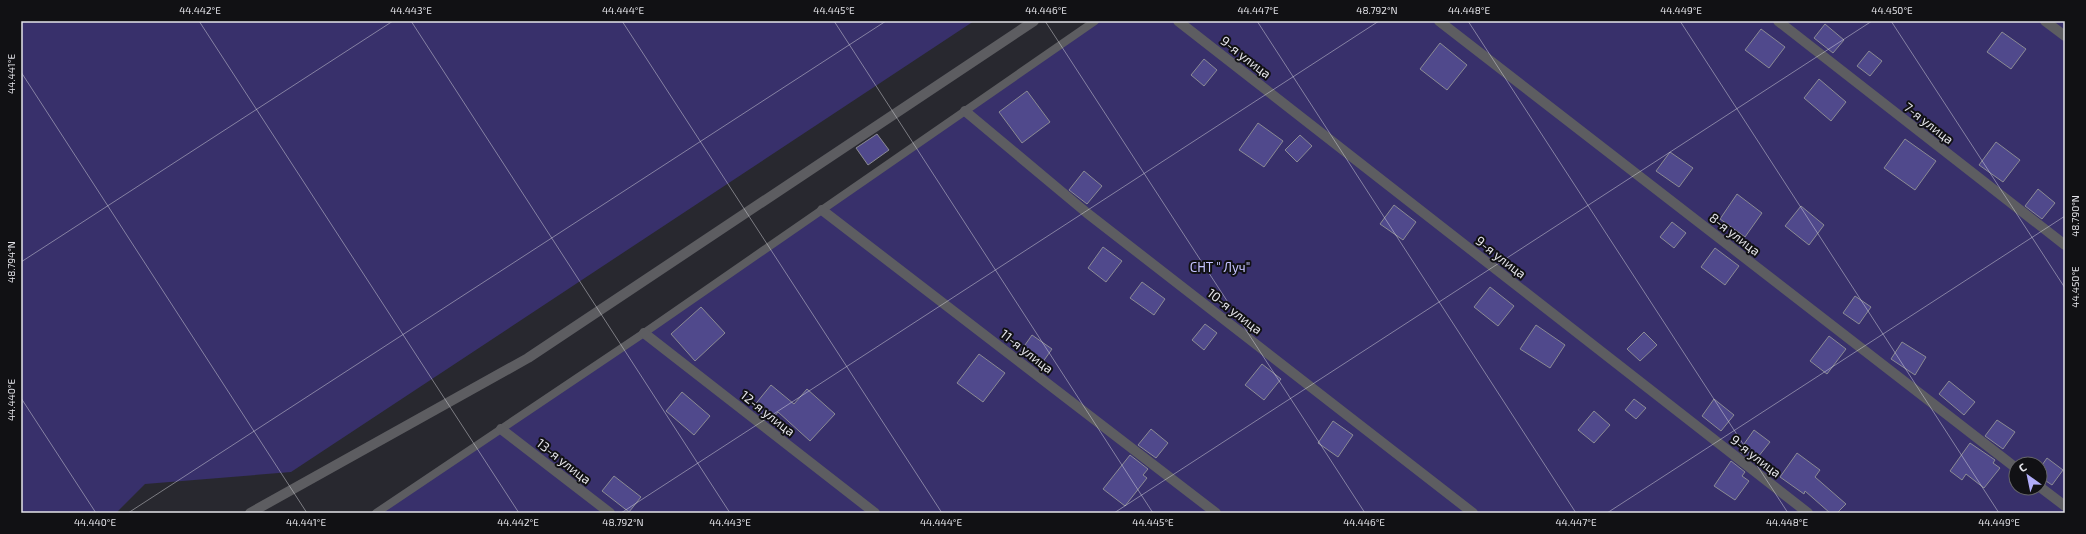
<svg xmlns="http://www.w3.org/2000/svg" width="2086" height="534" font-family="'Exo 2',sans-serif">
<rect width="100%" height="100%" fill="#28282f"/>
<g fill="#38306b" fill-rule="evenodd">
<path d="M22,21H974L291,472L145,484L116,513H21Z"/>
<path d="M1093,21H2065V513H375ZM2016,464H2040V488H2016Z"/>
</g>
<g fill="#50498c" stroke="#8b8b94">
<path d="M1825,24L1844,40L1833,53L1814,38Z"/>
<path d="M1761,29L1785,47L1769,68L1745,50Z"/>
<path d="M2002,32L2026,49L2011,69L1987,52Z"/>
<path d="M1440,43L1467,65L1447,90L1420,69Z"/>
<path d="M1869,51L1882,61L1870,76L1857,66Z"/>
<path d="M1204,59L1217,70L1204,86L1191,75Z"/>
<path d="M1819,79L1846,102L1831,121L1804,98Z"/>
<path d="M1027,91L1050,122L1022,143L999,112Z"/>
<path d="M1258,123L1283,141L1264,167L1239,150Z"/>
<path d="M877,134L889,150L868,165L856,148Z"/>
<path d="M1300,135L1312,146L1297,162L1285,150Z"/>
<path d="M1905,139L1936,161L1915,190L1884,168Z"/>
<path d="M1996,142L2020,160L2003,182L1979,165Z"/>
<path d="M1670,152L1693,168L1679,187L1656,171Z"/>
<path d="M1084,171L1102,186L1087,204L1069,190Z"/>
<path d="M2038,189L2055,203L2042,219L2025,206Z"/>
<path d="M1737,194L1762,213L1745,237L1720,219Z"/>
<path d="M1394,205L1416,222L1403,240L1380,224Z"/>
<path d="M1801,206L1824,225L1809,245L1785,226Z"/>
<path d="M1672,222L1686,233L1674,248L1660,237Z"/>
<path d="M1103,247L1122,261L1106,282L1088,268Z"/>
<path d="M1715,248L1739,266L1725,285L1701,267Z"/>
<path d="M1142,282L1165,299L1154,315L1130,298Z"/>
<path d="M1490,287L1514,306L1498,326L1474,307Z"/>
<path d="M1855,296L1871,307L1859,324L1843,313Z"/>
<path d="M701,307L725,333L695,361L671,334Z"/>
<path d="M1205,324L1217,333L1204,350L1192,340Z"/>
<path d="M1536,325L1565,345L1550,368L1520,349Z"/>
<path d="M1644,332L1657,345L1640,361L1627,349Z"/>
<path d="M1032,335L1052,349L1040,366L1020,352Z"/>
<path d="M1829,336L1846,349L1827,374L1810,361Z"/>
<path d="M1902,342L1926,357L1915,375L1891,359Z"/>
<path d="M979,354L1005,373L983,402L957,383Z"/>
<path d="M1262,364L1281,379L1264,400L1245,385Z"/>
<path d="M1949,381L1975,402L1964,415L1939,394Z"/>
<path d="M771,385L794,404L807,389L835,414L810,441L778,412L771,421L753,407Z"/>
<path d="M682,392L710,416L694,435L666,411Z"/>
<path d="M1634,399L1646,408L1636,419L1625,410Z"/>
<path d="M1714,399L1734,415L1721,431L1702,416Z"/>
<path d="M1594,411L1610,425L1594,443L1578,430Z"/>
<path d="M1997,420L2015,432L2003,449L1985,436Z"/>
<path d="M1333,421L1353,435L1338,457L1318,443Z"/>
<path d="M1151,429L1168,443L1156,458L1138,445Z"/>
<path d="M1754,430L1770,442L1754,462L1739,451Z"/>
<path d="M1970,443L1995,460L1993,463L2000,468L1984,488L1966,474L1962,480L1950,471Z"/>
<path d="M1797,453L1820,470L1815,477L1846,504L1837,513H1830L1805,491L1804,494L1780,477Z"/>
<path d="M1130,455L1148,469L1143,475L1147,478L1125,506L1103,489Z"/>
<path d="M2047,458L2063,470L2052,485L2040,477V468Z"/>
<path d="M1731,461L1745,472L1742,476L1749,481L1735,500L1714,486Z"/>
<path d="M614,476L641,497L629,512L602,491Z"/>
</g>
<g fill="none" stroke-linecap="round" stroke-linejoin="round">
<path stroke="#5d5d61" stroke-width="8" d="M376,513L644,333L1095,21"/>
<g stroke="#5d5d61" stroke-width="10">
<path d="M1178,21L1808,513"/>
<path d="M1439,21L2016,468"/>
<path d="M1778,21L2065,245"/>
<path d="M2045,21L2065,36"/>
<path d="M965,111L1087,213L1473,513"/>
<path d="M822,210L1216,513"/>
<path d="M644,333L875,513"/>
<path d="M501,429L610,513"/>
<path d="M2040,487L2065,506"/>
<path d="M250,513L528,358L1034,21"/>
</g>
</g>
<path fill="none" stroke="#e4e4e9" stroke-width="1" stroke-opacity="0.45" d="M199,21L519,513M411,21L730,513M622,21L942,513M834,21L1153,513M1045,21L1365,513M1257,21L1576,513M1468,21L1788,513M1680,21L1999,513M1891,21L2065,288M21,72L307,513M21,262L393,21M21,398L96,513M128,513L886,21M621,513L1379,21M1114,513L1872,21M1607,513L2065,216"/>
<g text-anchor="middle" stroke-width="4" stroke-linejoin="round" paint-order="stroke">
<g font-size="13" fill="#e4e4e9" stroke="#111114">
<text transform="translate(1246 57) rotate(38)" y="5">9-я улица</text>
<text transform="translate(1929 123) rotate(38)" y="5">7-я улица</text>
<text transform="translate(1735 234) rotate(38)" y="5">8-я улица</text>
<text transform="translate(1501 257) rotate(38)" y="5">9-я улица</text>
<text transform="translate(1235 311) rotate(38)" y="5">10-я улица</text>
<text transform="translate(1027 351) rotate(38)" y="5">11-я улица</text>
<text transform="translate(768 413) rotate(38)" y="5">12-я улица</text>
<text transform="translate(1756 456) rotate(38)" y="5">9-я улица</text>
<text transform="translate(564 461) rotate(38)" y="5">13-я улица</text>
</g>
<g font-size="13" fill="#c5c3fe" stroke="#111114">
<text x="1220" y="272">СНТ " Луч"</text>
</g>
</g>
<rect width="2086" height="534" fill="none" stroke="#111114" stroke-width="44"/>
<g transform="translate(2028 476) rotate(327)"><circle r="19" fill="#111114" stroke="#656569"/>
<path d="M0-3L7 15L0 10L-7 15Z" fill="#b1adfa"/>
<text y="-6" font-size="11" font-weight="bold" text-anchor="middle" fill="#e4e4e9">С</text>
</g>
<rect x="22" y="22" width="2042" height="490" fill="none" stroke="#e4e4e9" stroke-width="1.5"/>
<g font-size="10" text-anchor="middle" fill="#e4e4e9">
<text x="200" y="14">44.442°E</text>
<text x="411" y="14">44.443°E</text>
<text x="623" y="14">44.444°E</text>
<text x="834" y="14">44.445°E</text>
<text x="1046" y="14">44.446°E</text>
<text x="1258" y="14">44.447°E</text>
<text x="1377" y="14">48.792°N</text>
<text x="1469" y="14">44.448°E</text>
<text x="1681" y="14">44.449°E</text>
<text x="1892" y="14">44.450°E</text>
<text transform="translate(11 74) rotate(-90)" y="4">44.441°E</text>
<text transform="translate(2075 216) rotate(-90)" y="4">48.790°N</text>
<text transform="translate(11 262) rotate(-90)" y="4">48.794°N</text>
<text transform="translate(2075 287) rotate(-90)" y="4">44.450°E</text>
<text transform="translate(11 400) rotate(-90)" y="4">44.440°E</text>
<text x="95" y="526">44.440°E</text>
<text x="306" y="526">44.441°E</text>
<text x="518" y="526">44.442°E</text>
<text x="623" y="526">48.792°N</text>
<text x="730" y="526">44.443°E</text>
<text x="941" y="526">44.444°E</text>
<text x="1153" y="526">44.445°E</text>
<text x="1364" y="526">44.446°E</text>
<text x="1576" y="526">44.447°E</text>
<text x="1787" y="526">44.448°E</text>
<text x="1999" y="526">44.449°E</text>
</g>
</svg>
